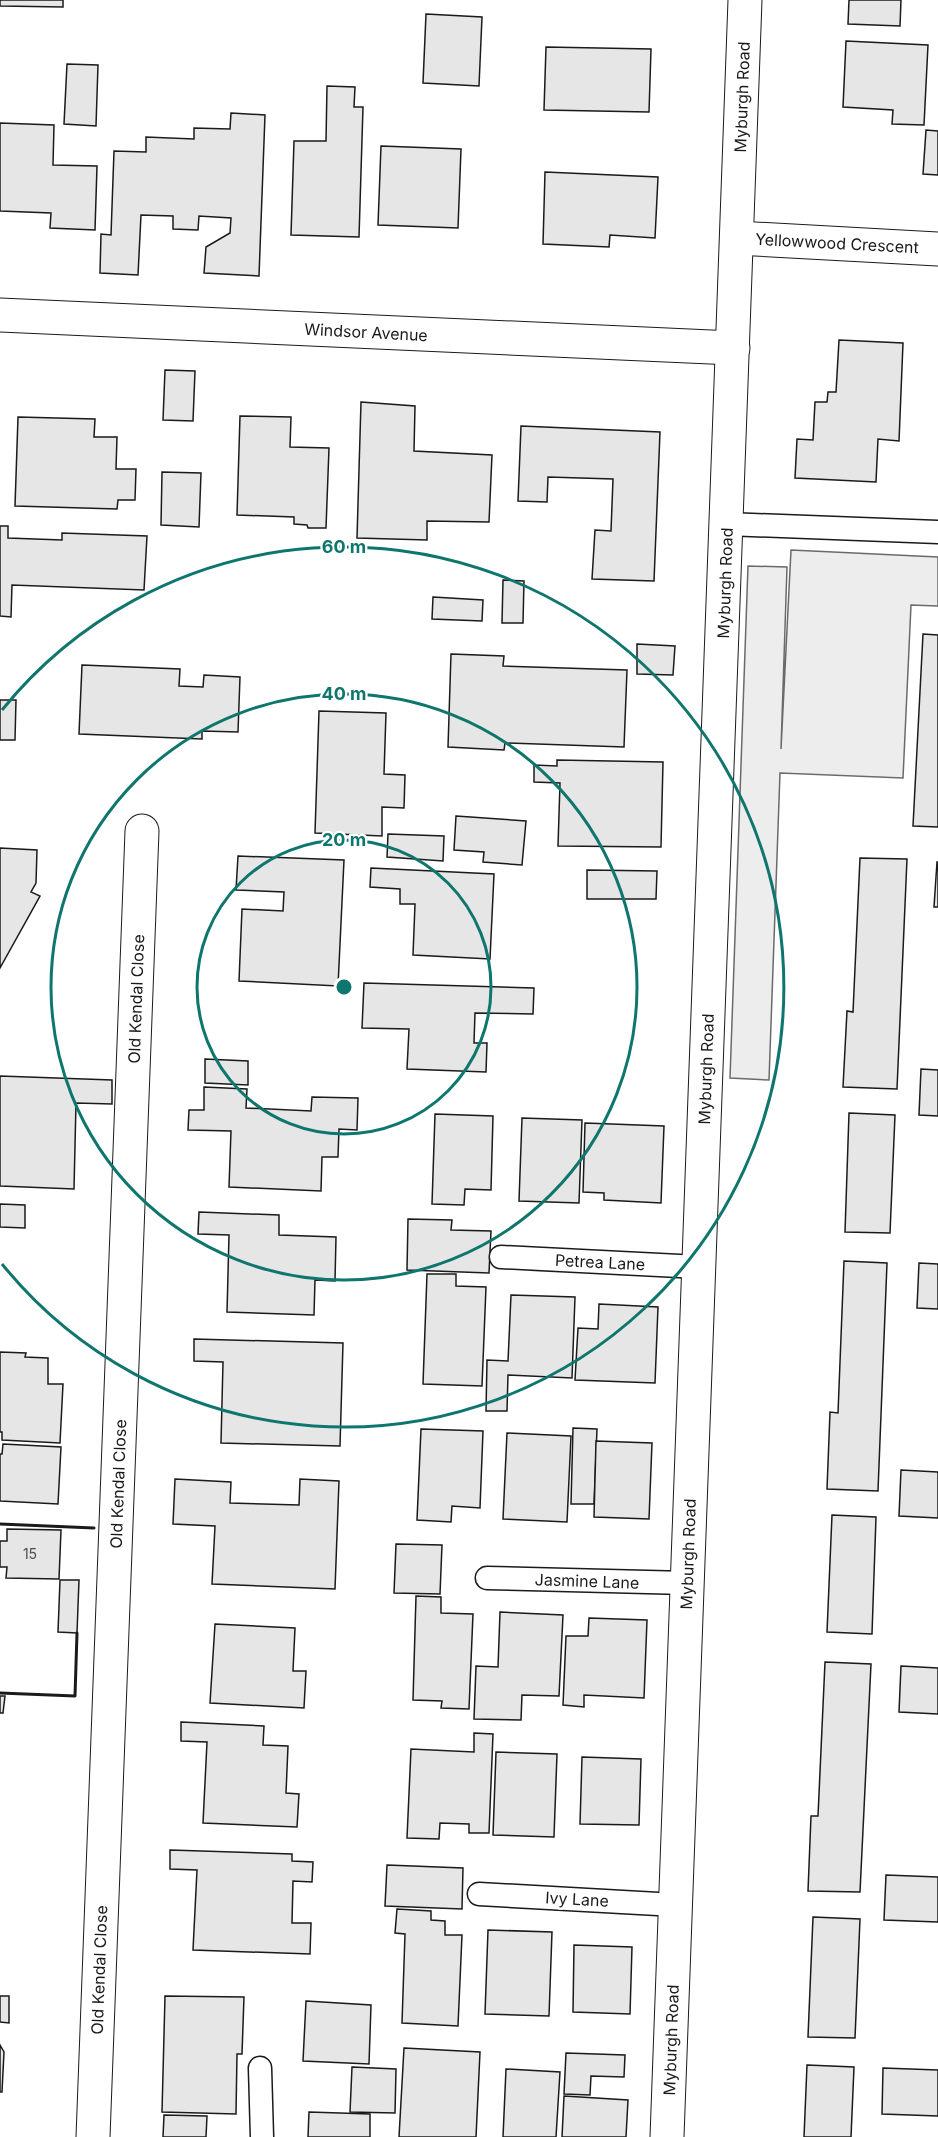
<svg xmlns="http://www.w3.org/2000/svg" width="938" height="2137" font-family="Inter,sans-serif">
<rect width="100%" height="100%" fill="#fff"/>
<path fill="#ededed" stroke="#6a6a6a" stroke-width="1.5" d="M791,550L938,557V606L911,605L903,778L780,773L769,1080L730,1078L748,566L787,567L781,749Z"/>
<g fill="#e6e6e6" stroke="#1a1a1a" stroke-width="1.5">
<path d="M0,0H63V7L0,6Z"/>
<path d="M849,0H901L900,26L848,24Z"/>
<path d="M426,14L482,17L479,86L423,83Z"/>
<path d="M846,41L928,45L924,125L892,124L893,110L843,107Z"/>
<path d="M546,47L651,49L649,112L544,110Z"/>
<path d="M67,64L98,65L96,126L64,124Z"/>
<path d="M327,86L355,87L354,107H363L359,237L291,235L294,141H326Z"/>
<path d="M231,113L265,115L259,276L204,273L206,247L230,233L231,218L199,216L198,230L173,229V216L141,215L138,275L100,273L101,234L111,235L114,151L146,152V137L194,139V128L230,129Z"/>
<path d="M0,123L54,125L53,165L97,166L95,230L50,228L51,213L0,211Z"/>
<path d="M926,130L938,131V175L923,174Z"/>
<path d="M381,146L461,149L458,228L378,225Z"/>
<path d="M545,172L658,177L655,238L610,235L609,247L543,244Z"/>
<path d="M839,340L903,343L899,441L878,439L876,482L795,478L797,439L813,440L815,402H827L828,392H836Z"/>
<path d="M165,370L195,371L193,421L163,420Z"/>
<path d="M361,402L415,406L414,451L492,455L489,522L427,521V540L357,538Z"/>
<path d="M240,416L291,417L290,447L329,448L326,528H308L307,525L294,524V517L237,515Z"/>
<path d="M18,417L95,419L94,437H117L116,469H136L135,500H118L117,509L15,506Z"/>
<path d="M521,426L660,432L654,581L592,579L595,530L611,531L613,479L548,477L547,502L518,501Z"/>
<path d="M162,472L201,473L199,527L161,525Z"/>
<path d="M0,526H8V538L62,540V533L147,536L144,590L12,585L11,617L0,616Z"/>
<path d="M503,580L524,581L523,623H502Z"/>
<path d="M433,597L483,600L482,621L432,619Z"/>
<path d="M923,634L938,635V827L913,826Z"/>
<path d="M637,644L675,646L673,675L637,674Z"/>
<path d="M451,654L504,656L503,666L627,670L624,747L505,743L504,750L448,747Z"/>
<path d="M82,665L180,669L179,686L203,687L204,675L240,677L238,732L202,731V739L79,734Z"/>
<path d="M0,700H16L15,740H0Z"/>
<path d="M319,711L386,713L384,774L405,775L404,808L382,807V836L315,833Z"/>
<path d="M557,760L663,762L661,847L558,846L560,783L534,782V765L557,766Z"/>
<path d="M456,816L526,821L522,865L483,862L484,852L454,850Z"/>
<path d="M388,834L444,836L443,861L387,857Z"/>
<path d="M0,848L37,850L36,883L31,892L40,896L0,968Z"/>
<path d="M238,856L344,860L338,986L239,981L242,909L283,911L284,892L236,890Z"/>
<path d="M860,858L907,859L897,1089L843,1087L847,1011L853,1012Z"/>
<path d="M937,862H938V907H934Z"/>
<path d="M371,868L494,874L490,959L413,955L415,904H400V889L370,887Z"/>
<path d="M587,870L657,871L656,899H587Z"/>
<path d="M364,983L534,988L533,1014L475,1013L474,1043H487L486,1072L407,1069L409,1029L362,1028Z"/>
<path d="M205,1059L248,1061V1085L205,1083Z"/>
<path d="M921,1069L938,1070V1116L919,1115Z"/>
<path d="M0,1076L112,1080V1104L76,1103L74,1189L0,1186Z"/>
<path d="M204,1087L247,1089L246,1108L311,1111L312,1097L358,1098L357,1130L339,1129L338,1157H322L321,1191L229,1187L231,1131L188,1130L189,1110H204Z"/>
<path d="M849,1113L895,1115L890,1233L845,1232Z"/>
<path d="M435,1114L493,1116L491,1190L465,1189L464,1205L432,1204Z"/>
<path d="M522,1118L582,1120L579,1203L519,1201Z"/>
<path d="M585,1123L664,1126L661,1203L604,1200V1193L583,1192Z"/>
<path d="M0,1204L25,1205V1228L0,1227Z"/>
<path d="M199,1212L279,1215V1235L336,1237L335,1281L315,1280L314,1315L227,1312L229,1235L198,1234Z"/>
<path d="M408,1219L452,1220L451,1230L491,1231L489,1273L407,1270Z"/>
<path d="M844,1261L887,1263L878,1491L827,1489L830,1412L838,1413Z"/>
<path d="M919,1263L938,1264V1309L917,1308Z"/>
<path d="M427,1274H456V1286L486,1287L482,1386L423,1384Z"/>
<path d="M511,1295L575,1297L572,1378L508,1375L507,1411H486L487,1360L508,1361Z"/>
<path d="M599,1304L658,1307L655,1383L575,1380L578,1328L598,1329Z"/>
<path d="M194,1339L343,1343L340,1446L221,1443L223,1362L194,1361Z"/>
<path d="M0,1352L26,1353L25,1357L48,1358V1384H63L60,1443L2,1440V1432H0Z"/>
<path d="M573,1428L597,1429L594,1504H571Z"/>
<path d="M421,1429L483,1431L480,1508L452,1506L451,1522L417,1520Z"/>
<path d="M507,1433L571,1436L567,1522L503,1519Z"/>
<path d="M596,1441L652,1443L649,1519L594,1517Z"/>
<path d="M3,1444L61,1447L58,1504L0,1501V1454H2Z"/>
<path d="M901,1470L938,1472V1518L899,1516Z"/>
<path d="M175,1479L231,1482L230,1503L299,1505L300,1479L339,1481L335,1589L212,1584L215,1526L173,1524Z"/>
<path d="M832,1515L876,1517L872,1634L827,1632Z"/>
<path d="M7,1529L61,1530L59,1579L6,1578L7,1567H0V1541H7Z"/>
<path d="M396,1544L442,1545L440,1594L394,1593Z"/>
<path d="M60,1580H79L77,1633L58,1632Z"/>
<path d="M416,1596L441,1597V1613L473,1614L469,1709L441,1708L442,1701L413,1700Z"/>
<path d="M500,1612L563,1615L559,1696L522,1695L521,1720L474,1719L476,1666L498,1667Z"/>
<path d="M589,1618L647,1620L644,1698L584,1695V1707L563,1705L566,1636H588Z"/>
<path d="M215,1624L295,1628L293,1671H306L304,1708L210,1703Z"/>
<path d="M825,1662L871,1664L860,1892L808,1891L811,1816H818Z"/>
<path d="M901,1666L938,1668V1714L899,1712Z"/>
<path d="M0,1696H5L3,1713H0Z"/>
<path d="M181,1722L264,1726L263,1745L288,1746L286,1793L299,1794L297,1827L203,1823L207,1742L181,1741Z"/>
<path d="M474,1733L493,1734L489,1833H469V1824L440,1823L439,1839L407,1838L411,1749L474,1752Z"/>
<path d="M496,1752L557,1754L554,1837L493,1835Z"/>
<path d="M582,1757L641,1759L639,1825L580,1824Z"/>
<path d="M170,1850L292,1854V1861L313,1862L312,1882L293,1881L292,1923H311L310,1954L193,1950L197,1870L170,1869Z"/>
<path d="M387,1865L463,1868L462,1909L385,1906Z"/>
<path d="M886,1875L938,1877V1922L884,1920Z"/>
<path d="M397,1909L431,1911V1920L445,1921V1935H462L458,2026L402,2023L405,1934L395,1933Z"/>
<path d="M813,1917L860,1919L855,2038L808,2037Z"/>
<path d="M488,1930L552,1932L549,2016L485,2014Z"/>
<path d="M574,1945L632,1947L630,2014L573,2012Z"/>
<path d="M0,1996H9V2023L0,2022Z"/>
<path d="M165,1996L244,1997L242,2054H237L236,2114L162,2112Z"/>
<path d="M306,2001L371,2005L369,2064L303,2061Z"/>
<path d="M0,2045L4,2052L2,2092H0Z"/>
<path d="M404,2048L480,2052L476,2137H399Z"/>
<path d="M566,2053L625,2055L624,2077L591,2076L590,2095L564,2094Z"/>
<path d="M807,2065L854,2067L851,2137H804Z"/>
<path d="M352,2067L396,2069L395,2113L350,2112Z"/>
<path d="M883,2068L938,2070V2116L882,2114Z"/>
<path d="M506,2069L560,2072L556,2137H503Z"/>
<path d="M564,2096L628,2100L626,2137H562Z"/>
<path d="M309,2112L370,2114V2137H308Z"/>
<path d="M164,2115L207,2116L206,2137H163Z"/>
</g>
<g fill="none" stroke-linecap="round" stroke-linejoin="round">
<defs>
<g id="service">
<path d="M727,524L938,532"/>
<path d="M501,1257L699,1267"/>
<path d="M487,1578L687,1583"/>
<path d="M479,1894L676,1905"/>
<path d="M260,2068L262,2137"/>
</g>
<g id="minor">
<path d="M737,238L938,249"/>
<path d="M0,315L733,348"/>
<path d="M93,2137L142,831"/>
<path d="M667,2137L745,0"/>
</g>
</defs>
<use href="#service" stroke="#1a1a1a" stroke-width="25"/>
<use href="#minor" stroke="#1a1a1a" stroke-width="35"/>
<use href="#service" stroke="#fff" stroke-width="22"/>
<use href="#minor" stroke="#fff" stroke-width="33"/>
<g stroke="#1a1a1a" stroke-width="3">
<path d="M0,1524L94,1528"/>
<path d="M0,1693L75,1696L77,1633"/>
</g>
</g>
<g fill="none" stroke="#0f766e" stroke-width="3">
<circle cx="344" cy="987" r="147"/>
<circle cx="344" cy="987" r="293"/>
<path d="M2 710A440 440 0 1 1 2 1264"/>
</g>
<g text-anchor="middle" stroke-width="4.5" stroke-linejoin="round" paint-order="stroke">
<g font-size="14" fill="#4d4d4d">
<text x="30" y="1559">15</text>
</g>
<g font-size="16" fill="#1a1a1a" stroke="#fff">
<text transform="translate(742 97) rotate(-88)" y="6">Myburgh Road</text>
<text transform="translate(837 243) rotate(3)" y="6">Yellowwood Crescent</text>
<text transform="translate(366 332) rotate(3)" y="6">Windsor Avenue</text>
<text transform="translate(725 583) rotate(-88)" y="6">Myburgh Road</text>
<text transform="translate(136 999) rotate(-88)" y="6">Old Kendal Close</text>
<text transform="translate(706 1069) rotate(-88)" y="6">Myburgh Road</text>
<text transform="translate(600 1262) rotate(3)" y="6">Petrea Lane</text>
<text transform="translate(118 1484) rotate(-88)" y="6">Old Kendal Close</text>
<text transform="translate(688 1554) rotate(-88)" y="6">Myburgh Road</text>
<text transform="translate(587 1581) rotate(2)" y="6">Jasmine Lane</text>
<text transform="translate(577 1899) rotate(3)" y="6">Ivy Lane</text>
<text transform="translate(99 1970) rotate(-88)" y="6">Old Kendal Close</text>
<text transform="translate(671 2040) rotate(-88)" y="6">Myburgh Road</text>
</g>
</g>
<circle cx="344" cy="987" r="9" fill="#0f766e" stroke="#fff" stroke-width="3"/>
<g font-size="18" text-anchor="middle" font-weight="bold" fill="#0f766e" stroke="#fff" stroke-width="4.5" stroke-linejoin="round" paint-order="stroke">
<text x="344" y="553">60 m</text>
<text x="344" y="700">40 m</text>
<text x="344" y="846">20 m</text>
</g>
</svg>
